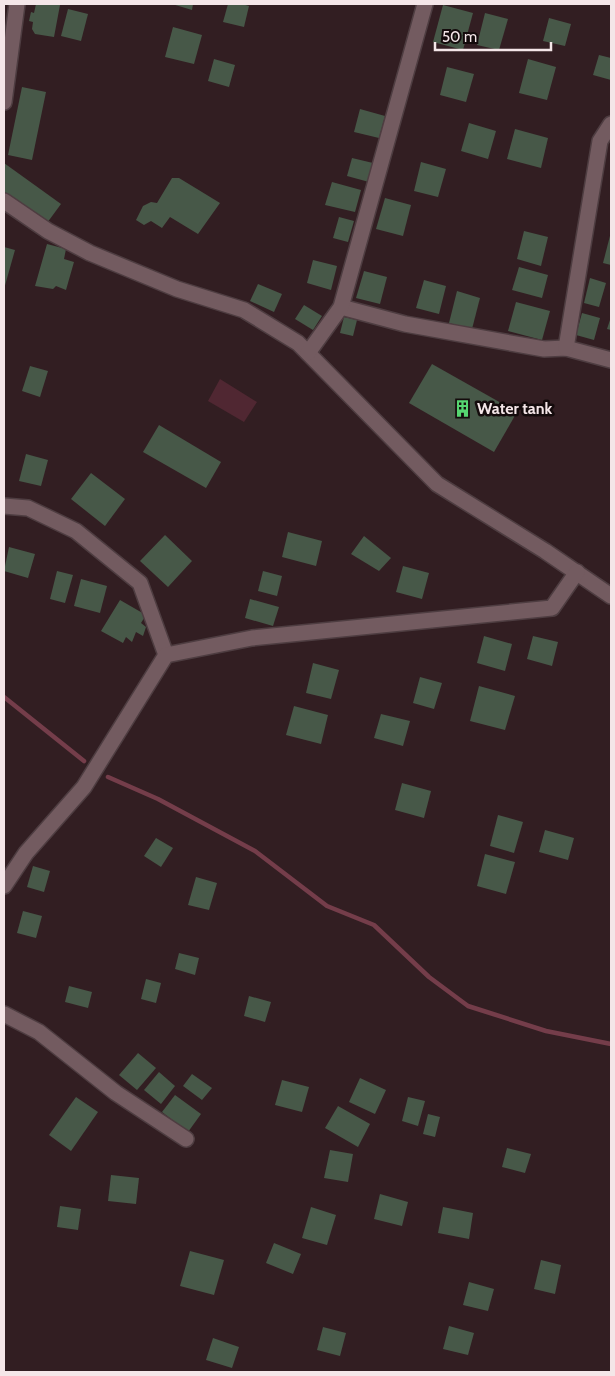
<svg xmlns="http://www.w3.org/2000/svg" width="615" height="1376" font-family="Cabin,sans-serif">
<rect width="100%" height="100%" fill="#321e22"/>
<path fill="#502732" d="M220,379L257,402L244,422L208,401Z"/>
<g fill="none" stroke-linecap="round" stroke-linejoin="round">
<g stroke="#743d4a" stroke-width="4.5">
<path d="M4,697L84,761"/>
<path d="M108,777L158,799L255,851L327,906L374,925L429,977L468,1006L546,1031L611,1044"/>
</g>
</g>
<g fill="#475848">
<path d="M36,4L60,5L54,37L35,34L32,29L33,22L29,21L31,12L34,13Z"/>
<path d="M172,4H193L192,10Z"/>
<path d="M228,4H242L249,6L244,27L223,22Z"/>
<path d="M443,5L473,13L463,50L433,42Z"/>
<path d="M68,9L88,14L81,41L61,36Z"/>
<path d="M485,13L508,19L499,50L477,45Z"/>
<path d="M549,18L571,24L565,46L543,41Z"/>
<path d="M173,27L202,35L194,64L165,57Z"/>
<path d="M599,55L611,58V80L593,75Z"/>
<path d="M214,59L235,65L229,87L208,81Z"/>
<path d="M528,59L556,67L547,100L519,93Z"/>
<path d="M447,67L474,74L466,102L440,95Z"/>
<path d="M22,87L46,92L32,160L8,155Z"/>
<path d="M360,109L385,116L379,138L354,132Z"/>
<path d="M469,123L496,131L488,159L461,151Z"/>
<path d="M515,129L548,138L541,168L507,159Z"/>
<path d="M352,158L373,163L369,182L347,176Z"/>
<path d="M421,162L446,169L438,197L414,191Z"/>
<path d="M4,163L61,204L47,223L4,192Z"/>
<path d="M172,178H179L220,203L198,234L170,217L162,228L151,221L144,225L136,220L143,206L151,202L157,203Z"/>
<path d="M332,182L361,190L355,212L325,205Z"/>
<path d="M385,198L411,205L403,236L376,229Z"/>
<path d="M339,217L354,221L348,242L333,238Z"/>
<path d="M524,231L548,237L541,266L517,259Z"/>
<path d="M611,232V265L603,263Z"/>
<path d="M47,244L66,249L64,259L74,262L66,290L56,286L53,289L35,286Z"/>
<path d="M4,247L15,250L4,289Z"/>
<path d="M313,260L337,266L331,290L307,283Z"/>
<path d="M519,267L548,275L542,298L512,290Z"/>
<path d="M364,271L387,277L380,304L356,298Z"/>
<path d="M590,278L606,283L599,307L584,303Z"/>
<path d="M424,280L446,286L439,314L416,308Z"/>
<path d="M258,284L282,294L274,312L250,301Z"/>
<path d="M457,291L480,298L472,329L449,323Z"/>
<path d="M516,302L550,311L542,340L508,331Z"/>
<path d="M304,305L322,316L313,330L295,319Z"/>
<path d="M582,313L600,318L594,340L576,335Z"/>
<path d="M344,317L357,320L353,336L340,333Z"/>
<path d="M611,317V330L607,329Z"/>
<path d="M432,364L517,412L494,452L409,403Z"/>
<path d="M30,366L48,371L40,397L22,391Z"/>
<path d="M159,425L221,462L206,488L143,452Z"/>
<path d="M26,454L48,460L41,486L19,481Z"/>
<path d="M91,473L125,499L105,526L71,499Z"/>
<path d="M288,532L322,541L316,566L282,557Z"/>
<path d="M165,535L192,561L168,587L140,561Z"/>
<path d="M364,536L391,558L379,571L351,554Z"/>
<path d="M9,547L35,554L28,578L4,571Z"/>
<path d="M403,566L429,573L422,599L396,592Z"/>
<path d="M57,571L73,575L65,603L50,599Z"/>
<path d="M263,571L282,576L277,596L258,591Z"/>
<path d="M81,579L107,586L100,613L74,606Z"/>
<path d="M250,599L279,607L273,626L245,618Z"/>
<path d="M120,600L146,615L141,623L146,627L143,636L136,632L132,642L126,637L123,643L101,631Z"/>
<path d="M484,636L512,644L505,671L477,663Z"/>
<path d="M533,636L558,642L552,666L527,659Z"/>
<path d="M313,663L339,670L331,699L306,693Z"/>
<path d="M420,677L442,683L434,709L413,703Z"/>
<path d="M479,686L515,696L505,730L470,721Z"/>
<path d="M294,706L328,715L321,744L286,735Z"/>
<path d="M381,714L410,721L403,746L374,738Z"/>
<path d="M402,783L431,791L424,818L395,810Z"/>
<path d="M498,815L523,822L514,853L490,846Z"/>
<path d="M545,830L574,838L568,860L539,852Z"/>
<path d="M156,838L173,848L161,867L144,856Z"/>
<path d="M485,854L515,862L506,894L477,886Z"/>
<path d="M33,866L50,871L44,892L27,887Z"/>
<path d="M196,877L217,883L209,910L188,905Z"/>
<path d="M23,911L42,916L36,938L17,933Z"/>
<path d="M179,953L199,958L195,975L175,969Z"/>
<path d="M146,979L161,983L156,1003L141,999Z"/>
<path d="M69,986L92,992L88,1008L65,1002Z"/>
<path d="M249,996L271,1002L265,1022L244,1016Z"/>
<path d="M138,1053L156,1068L137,1090L119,1075Z"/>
<path d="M159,1072L175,1086L161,1104L144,1090Z"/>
<path d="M192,1074L212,1088L202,1100L183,1086Z"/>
<path d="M360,1078L386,1090L375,1114L349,1102Z"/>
<path d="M282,1080L309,1087L302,1112L275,1105Z"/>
<path d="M175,1095L201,1114L188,1132L162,1112Z"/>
<path d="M76,1097L98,1112L71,1151L49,1135Z"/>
<path d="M408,1097L425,1101L418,1126L402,1121Z"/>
<path d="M338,1106L370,1124L358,1147L325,1128Z"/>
<path d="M428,1114L440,1117L435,1137L423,1134Z"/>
<path d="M507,1148L531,1154L525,1173L502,1167Z"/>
<path d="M330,1150L353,1154L348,1182L324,1178Z"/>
<path d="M111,1175L139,1178L136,1204L108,1201Z"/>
<path d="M380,1194L408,1202L402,1226L374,1219Z"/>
<path d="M60,1206L81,1209L78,1230L57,1227Z"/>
<path d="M311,1207L336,1215L327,1245L302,1238Z"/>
<path d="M443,1207L473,1213L469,1239L438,1233Z"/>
<path d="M274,1243L301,1254L293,1274L266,1263Z"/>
<path d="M190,1251L224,1260L214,1295L180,1286Z"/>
<path d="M541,1260L561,1265L555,1294L534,1289Z"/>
<path d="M469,1282L494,1289L488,1311L463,1305Z"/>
<path d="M449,1326L474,1333L468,1355L443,1349Z"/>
<path d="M323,1327L346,1333L340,1356L317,1350Z"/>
<path d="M213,1338L239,1347L232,1368L206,1360Z"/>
</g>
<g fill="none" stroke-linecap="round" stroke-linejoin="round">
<defs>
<g id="minor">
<path d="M4,102L17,4"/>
<path d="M4,201L48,231L90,253L177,289L244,310L298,343L437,484L545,551L611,596"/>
<path d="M341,307L405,324L544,349L566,348L611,360"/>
<path d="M566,348L600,141L611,124"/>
<path d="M308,353L341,307L425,4"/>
<path d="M4,506L28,508L76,531L140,583L166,655"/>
<path d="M4,886L26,853L84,787L166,655L252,638L552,608L577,572"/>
<path d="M4,1014L39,1032L116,1093L186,1139"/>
</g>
</defs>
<use href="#minor" stroke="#4e3d41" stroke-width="18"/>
<use href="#minor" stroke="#735b60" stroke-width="15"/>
</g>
<defs>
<symbol id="building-bare" viewBox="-9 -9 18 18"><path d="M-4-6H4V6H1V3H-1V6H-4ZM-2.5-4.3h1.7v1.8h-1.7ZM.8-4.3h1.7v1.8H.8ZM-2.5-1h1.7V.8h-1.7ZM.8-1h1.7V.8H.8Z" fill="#56d671" stroke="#140b0c" stroke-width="2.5" paint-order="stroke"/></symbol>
</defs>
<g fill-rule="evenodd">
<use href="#building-bare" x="450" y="396" width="25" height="25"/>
</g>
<g text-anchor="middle" stroke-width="5" stroke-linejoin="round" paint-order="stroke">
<g font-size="16" font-weight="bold" fill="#f4e6e8" stroke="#140b0c" text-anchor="start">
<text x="477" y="414">Water tank</text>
</g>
</g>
<rect width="615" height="1376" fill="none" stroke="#f4e6e8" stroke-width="10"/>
<path d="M435 42v8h116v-8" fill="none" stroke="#f4e6e8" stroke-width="2.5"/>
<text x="442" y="42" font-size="15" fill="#f4e6e8" stroke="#140b0c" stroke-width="4" paint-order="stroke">50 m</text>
</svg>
